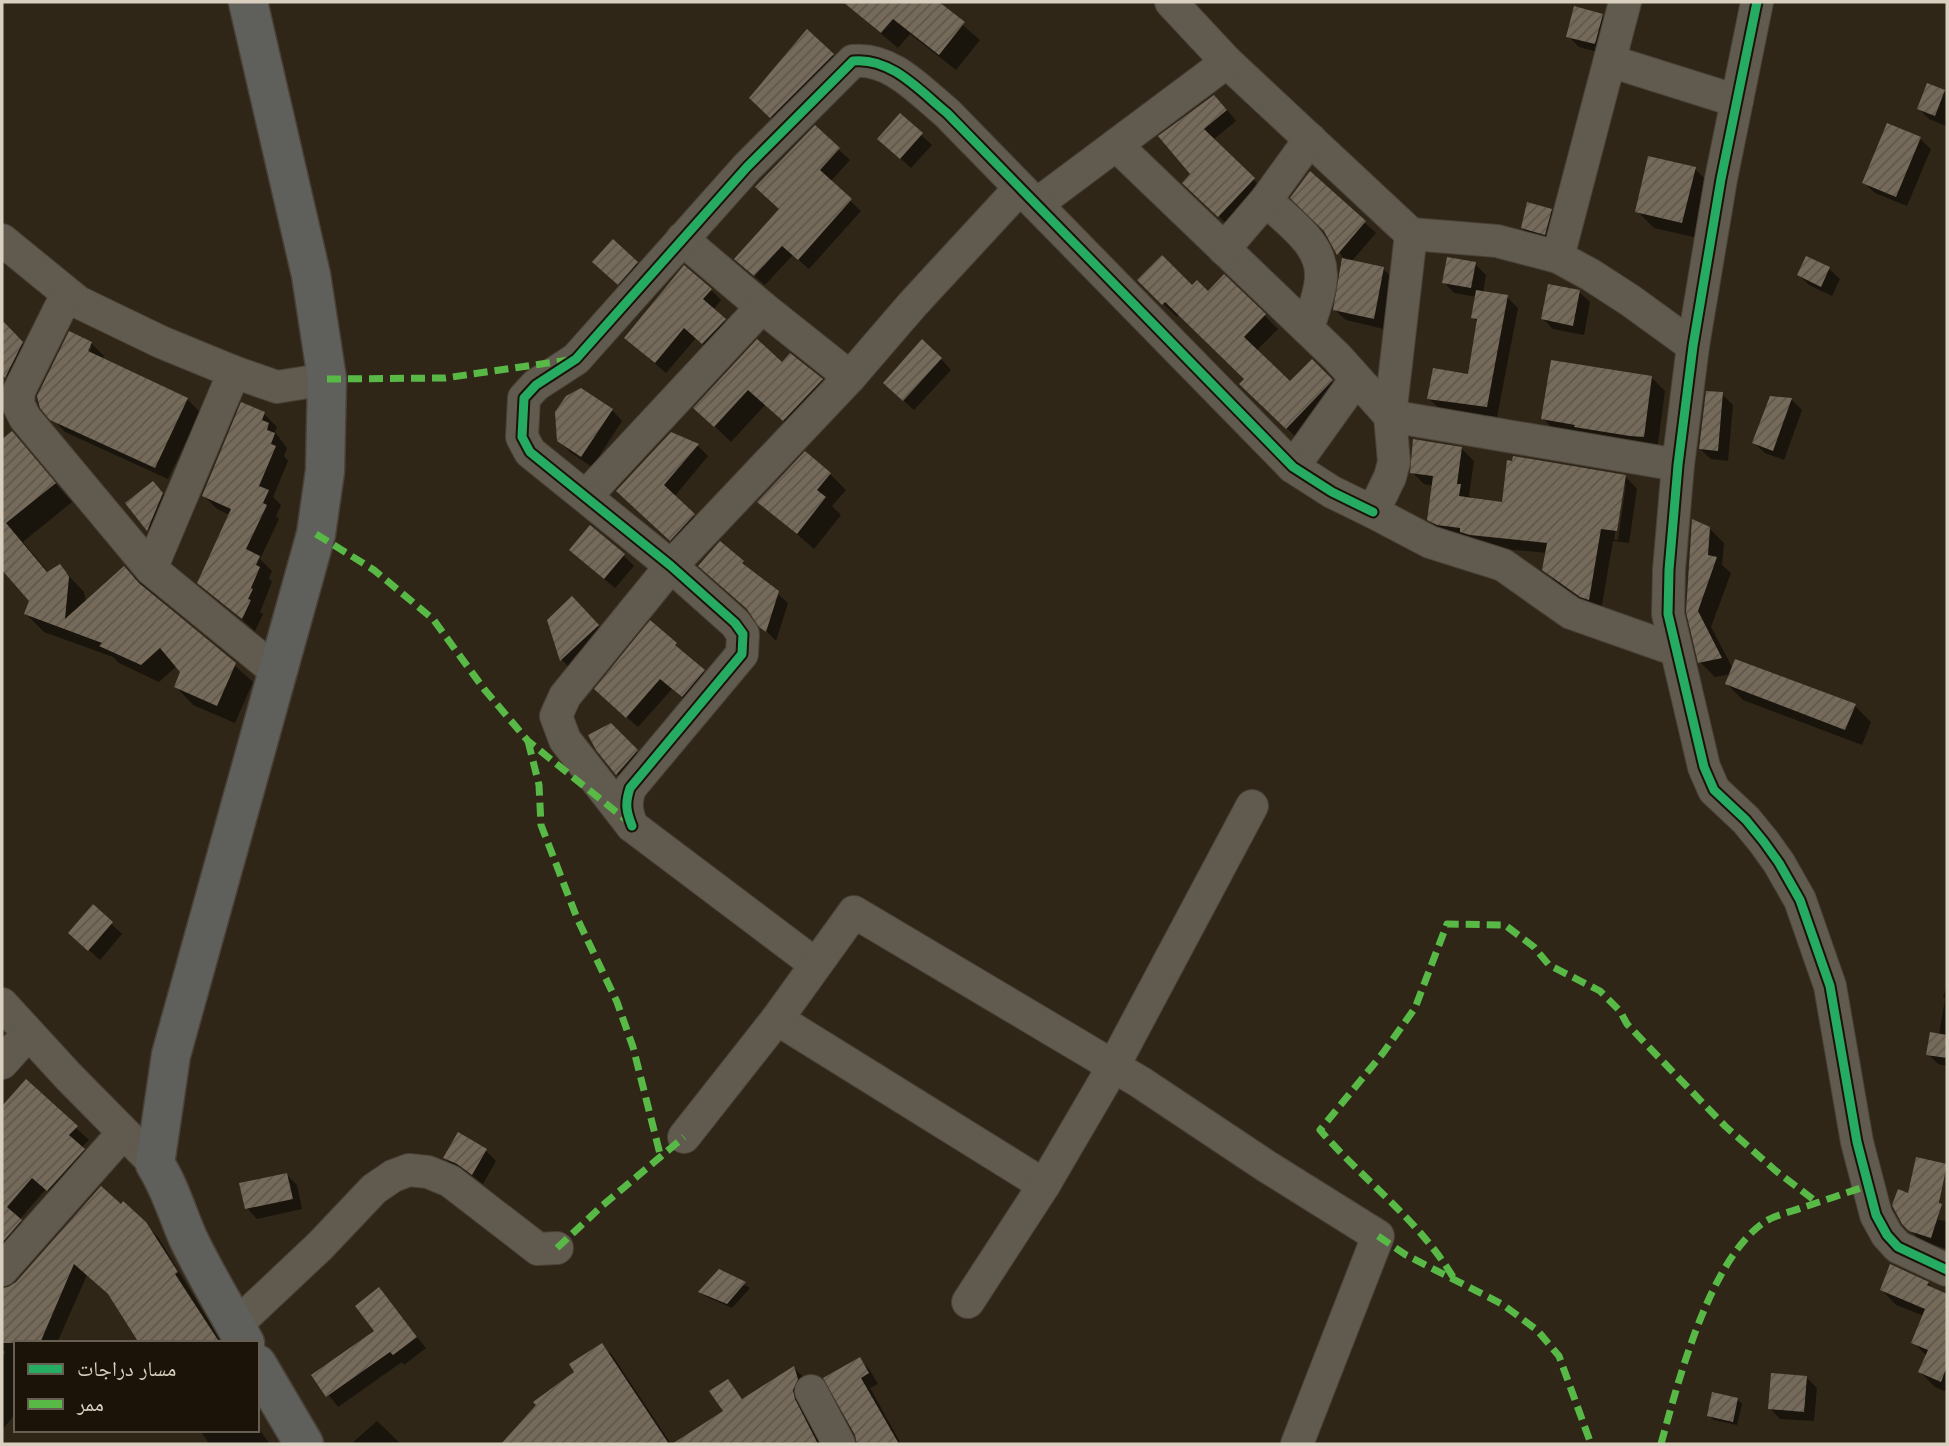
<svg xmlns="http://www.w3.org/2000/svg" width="1949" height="1446" font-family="Quicksand,'Noto Naskh Arabic',sans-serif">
<defs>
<pattern id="building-hatch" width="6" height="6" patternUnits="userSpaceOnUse" patternTransform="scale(1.75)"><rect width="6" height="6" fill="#766b5b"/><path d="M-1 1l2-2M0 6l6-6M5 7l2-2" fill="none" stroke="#5e574c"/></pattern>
</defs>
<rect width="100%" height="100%" fill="#2f2618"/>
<g fill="#0007" fill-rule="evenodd">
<path d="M844,2H936L980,40L956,70L910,34L898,48Z"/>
<path d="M1602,16L1613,26L1605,54L1579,47L1568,36Z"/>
<path d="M807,32L843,65L782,127L762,108Z"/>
<path d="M1944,91L1947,95L1946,126L1929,119L1919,109Z"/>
<path d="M1225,107L1236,121L1213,140L1264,190L1229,226L1184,183L1192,174L1161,137Z"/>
<path d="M1888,125L1920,139L1931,149L1907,206L1875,193L1864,183Z"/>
<path d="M815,128L850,160L830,182L861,211L809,269L793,255L765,285L747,270L781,210Z"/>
<path d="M921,135L932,145L911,168L890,149Z"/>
<path d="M1695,169L1711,185L1698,238L1654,228L1637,211Z"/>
<path d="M1310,174L1376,233L1351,262L1383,269L1394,279L1384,329L1346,320L1335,310L1344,259L1325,230Z"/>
<path d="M1551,210L1561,221L1555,244L1533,238L1522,228Z"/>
<path d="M637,263L647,274L629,294L605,272Z"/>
<path d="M1475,264L1486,275L1483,293L1507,297L1518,308L1497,417L1440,409L1429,399L1469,376L1478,323L1473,317L1477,297L1454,293L1444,282Z"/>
<path d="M1829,269L1840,279L1832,296L1809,285L1799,275Z"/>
<path d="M1224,276L1278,329L1256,351L1290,384L1312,361L1345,394L1300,441L1241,384L1246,379L1179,314L1177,317L1139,280L1193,287L1208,294Z"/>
<path d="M711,290L721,300L713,310L735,331L714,354L696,338L666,373L637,348Z"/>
<path d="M1579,292L1590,302L1584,335L1553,329L1543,319Z"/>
<path d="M7,328L32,354L16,386L2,372V333Z"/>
<path d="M70,334L91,343L104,356L102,359L187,399L200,412L168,479L65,432L42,407L39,396ZM88,346H92L86,359L83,358Z"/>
<path d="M941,359L951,370L914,410L895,393Z"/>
<path d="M782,364L822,380L838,396L800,436L765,405L731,442L696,408Z"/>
<path d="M1651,377L1665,391L1657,450L1556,432L1543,418Z"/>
<path d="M1722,394L1733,405L1728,461L1711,459L1700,449Z"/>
<path d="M1771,398L1792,400L1802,410L1784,460L1765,453L1754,443Z"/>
<path d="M242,405L264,414L277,427L275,432L287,448L284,456L288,461L273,497L281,505L276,516L279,519L260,559L272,571L269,578L272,582L260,612L263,614L255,631L199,582L230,515L217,509L204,496Z"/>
<path d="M612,410L622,421L592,467L570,452L558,440Z"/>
<path d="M11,433L72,502L23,542L49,573L59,566L84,592L86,602L124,568L253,682L235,723L193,705L176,687L182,671L177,666L159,682L119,663L113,657L44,632L26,614L31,601L2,567V441Z"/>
<path d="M671,434L698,446L708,456L674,497L704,526L681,550L629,501Z"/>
<path d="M1462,449L1474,461L1469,495L1472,498L1503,504L1625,476L1637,489L1629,543L1613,541L1601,611L1594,608L1556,582L1544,569L1547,553L1483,547L1441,532L1429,519L1434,486L1424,484L1412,472ZM1623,484H1626L1618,540H1614Z"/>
<path d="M830,474L846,490L832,506L841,515L814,549L760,502Z"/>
<path d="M161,491L170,503L156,537L128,503Z"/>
<path d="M1709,528L1724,543L1722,565L1731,573L1711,627L1733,669L1855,706L1871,722L1862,745L1743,700L1727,684L1731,674L1715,677L1700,662L1688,612Z"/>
<path d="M720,543L788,603L776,641L761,626Z"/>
<path d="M623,555L634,566L615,588L582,560Z"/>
<path d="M583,609L608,637L572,670L562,660L549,620Z"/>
<path d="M651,623L714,682L693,707L672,689L638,727L607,700Z"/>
<path d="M611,725L647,762L627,784L617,774Z"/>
<path d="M93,907L122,934L100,960L81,943Z"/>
<path d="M1947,985V1066L1938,1064L1928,1054L1939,1035L1945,999L1943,997Z"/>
<path d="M26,1082L89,1140L81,1148L96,1162L61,1202L46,1189L19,1220L33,1234L2,1270V1108Z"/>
<path d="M486,1151L496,1161L483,1184L470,1174L455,1168L445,1158Z"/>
<path d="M1943,1172L1938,1220L1947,1221V1249L1921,1241L1910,1230L1909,1195Z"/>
<path d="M286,1174L297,1185L302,1209L257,1219L247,1208Z"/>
<path d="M144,1223L158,1237L222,1343H142L111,1297L87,1275L57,1343H16V1413L2,1430V1357L6,1352L2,1349V1290L9,1289Z"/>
<path d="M719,1271L750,1288L732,1308L705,1296L700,1292Z"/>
<path d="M1928,1283L1935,1291L1947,1296V1392L1935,1387L1920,1372L1927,1356L1913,1342L1924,1316L1896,1305L1882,1290Z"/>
<path d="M379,1290L426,1348L404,1365L402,1362L338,1407L313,1375L377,1331Z"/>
<path d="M602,1345L612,1355L671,1444H505L538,1406L577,1372Z"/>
<path d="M859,1359L869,1369L878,1384L870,1388L901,1444H859L857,1435Z"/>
<path d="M794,1368L804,1378L822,1444H675L726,1412L727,1381L744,1400Z"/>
<path d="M1806,1377L1817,1388L1814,1421L1780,1419L1770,1408Z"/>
<path d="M1737,1399L1742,1404L1737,1425L1714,1420L1709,1416Z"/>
<path d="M377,1421L401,1444H351Z"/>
<path d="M257,1427L270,1444H209L200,1430H257Z"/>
</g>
<g fill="url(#building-hatch)">
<path d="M843,2H939L965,22L939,55L893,19L881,33Z"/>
<path d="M1574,6L1603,14L1595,44L1566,37Z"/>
<path d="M807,29L834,54L770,118L749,98Z"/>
<path d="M1927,83L1945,90L1935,116L1917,109Z"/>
<path d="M1214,95L1227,110L1204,129L1255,178L1218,217L1182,183L1190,174L1158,136Z"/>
<path d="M900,113L923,133L900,159L877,139Z"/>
<path d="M1887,123L1921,137L1896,197L1862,183Z"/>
<path d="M815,125L840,148L820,170L852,199L798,260L782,246L754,276L734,259L779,209L755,187Z"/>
<path d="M1648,156L1696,167L1682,223L1635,212Z"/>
<path d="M1310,171L1366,221L1337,255L1324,231L1290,198Z"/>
<path d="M1527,202L1552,209L1545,235L1521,228Z"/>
<path d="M613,239L638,262L618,285L592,262Z"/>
<path d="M1162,255L1192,285L1197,280L1208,291L1224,274L1266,314L1244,337L1290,381L1312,359L1333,380L1286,429L1239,384L1244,379L1165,302L1162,305L1137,280Z"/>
<path d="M1806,256L1830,267L1821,287L1797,275Z"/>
<path d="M1447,257L1476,262L1471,288L1442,283Z"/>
<path d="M1342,258L1384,267L1374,319L1333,310Z"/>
<path d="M684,265L712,289L703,299L726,319L702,344L684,328L655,363L624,338Z"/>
<path d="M1548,284L1580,290L1573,326L1541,319Z"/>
<path d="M1476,290L1508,295L1487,407L1427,399L1433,368L1468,374L1477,319L1471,318Z"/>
<path d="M2,320L23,342L5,378L2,374Z"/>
<path d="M69,331L92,342L88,351L188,398L155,468L50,420L40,408L37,396Z"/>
<path d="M757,339L782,362L790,353L823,379L783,421L748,390L714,427L693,408Z"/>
<path d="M922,339L942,358L903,401L883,383Z"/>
<path d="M1551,360L1652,376L1644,437L1630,436L1574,427L1575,425L1541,419Z"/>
<path d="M581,388L613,409L581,457L557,441L555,412L566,396Z"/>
<path d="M1706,391L1723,392L1718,451L1699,449Z"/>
<path d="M1770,396L1792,398L1773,451L1752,443Z"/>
<path d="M241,402L265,412L262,420L269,423L267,430L275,433L271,444L276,446L259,486L269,490L263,503L267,505L246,549L260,556L256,565L260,567L251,588L253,589L248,599L251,600L242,619L197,583L231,509L202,496Z"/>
<path d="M12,431L56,483L6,523L47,572L60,564L66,572L69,577L65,619L124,566L139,583L236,663L217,706L174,687L180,672L160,648L141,665L99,646L102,643L24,614L29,601L2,570V439Z"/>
<path d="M671,432L699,444L664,485L695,514L670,541L616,491Z"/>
<path d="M1413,439L1462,447L1457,484H1461L1459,496L1502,502L1507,460L1512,461L1513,456L1626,475L1617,531L1601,529L1589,600L1580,597L1542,570L1547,543L1470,535L1460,532V528L1437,525L1427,520L1433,476L1410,473Z"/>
<path d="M805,451L831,473L817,490L826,497L797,534L757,502Z"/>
<path d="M153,481L163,493L147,531L125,503Z"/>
<path d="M1692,519L1710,527L1708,555L1717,557L1698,611L1722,658L1698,663L1686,612Z"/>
<path d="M590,525L625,554L604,579L569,550Z"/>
<path d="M720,541L744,561L742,563L779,591L766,632L759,627L747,609L698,566Z"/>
<path d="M572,596L599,625L560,661L547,620Z"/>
<path d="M650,620L677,643L675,645L705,670L682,697L660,679L626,718L594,689Z"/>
<path d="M1735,659L1856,704L1845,730L1725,684Z"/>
<path d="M611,723L638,750L616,775L596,750L588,735Z"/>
<path d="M93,904L113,922L88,951L68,933Z"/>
<path d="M1930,1032L1947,1035V1058L1926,1055Z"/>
<path d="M26,1079L78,1126L69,1135L85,1149L47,1191L32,1178L7,1207L22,1220L2,1243V1106Z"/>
<path d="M458,1132L487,1149L472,1175L457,1164L443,1158Z"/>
<path d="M1916,1157L1947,1164L1939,1203L1942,1204L1931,1238L1909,1231L1902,1224L1892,1205L1898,1189L1908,1193Z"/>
<path d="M287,1173L293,1199L245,1209L239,1183Z"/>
<path d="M101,1186L121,1204L123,1201L146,1222L178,1272L175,1274L220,1343H139L108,1294L74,1264L40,1343H2V1288L8,1287L16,1282Z"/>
<path d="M1890,1264L1929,1282L1927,1285L1947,1294V1366L1941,1382L1918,1372L1928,1350L1911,1343L1925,1309L1880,1290Z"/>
<path d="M719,1269L746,1282L727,1304L698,1292Z"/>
<path d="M379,1287L417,1337L393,1355L390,1352L326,1397L311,1375L374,1331L355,1306Z"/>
<path d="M602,1343L669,1444H501L536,1405L533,1402L574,1372L569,1364Z"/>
<path d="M860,1357L869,1373L861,1378L899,1444H857L855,1435L823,1378Z"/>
<path d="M794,1366L798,1379L793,1390L795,1399L818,1444H672L723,1411L709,1391L728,1379L742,1399Z"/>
<path d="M1771,1373L1807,1376L1804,1412L1768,1409Z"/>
<path d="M1712,1392L1738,1398L1733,1422L1707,1416Z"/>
</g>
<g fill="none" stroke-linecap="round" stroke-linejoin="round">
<defs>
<g id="minor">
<path d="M1171,2L1227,62L1411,234L1497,241L1558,257L1591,275L1631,301L1693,346"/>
<path d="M1757,2L1721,179L1693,346L1678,465L1669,570L1668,614L1704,767L1714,790L1746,820L1764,842L1779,863L1800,900L1830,986L1857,1142L1876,1215L1887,1235L1898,1247L1947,1270"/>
<path d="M1610,61L1737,101"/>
<path d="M1116,145L1337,357L1390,416L1678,465"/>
<path d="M1266,200C1287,221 1322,243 1321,276C1321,293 1312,313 1308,329"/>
<path d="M1037,204L1227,62"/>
<path d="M1411,234L1390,416L1394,462L1390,477L1373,512L1430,542L1503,565L1571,613L1676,650"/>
<path d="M682,239L762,307L850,377"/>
<path d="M2,240L78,302L161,342L234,372L277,387L327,379"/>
<path d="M1224,249L1266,200L1310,139"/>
<path d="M1558,257L1625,2"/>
<path d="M67,294L19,391L18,404L25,418L151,569L277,672"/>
<path d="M1293,467L1356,379"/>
<path d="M586,496L762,307"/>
<path d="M151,569L234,372"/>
<path d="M632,826C626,811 625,803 630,788L742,654L743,634L735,623L671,566L530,452L522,437L524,398L536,385L576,359L747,167L853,61C891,57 920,91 947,113L1293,467L1332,492L1373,512"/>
<path d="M815,964L632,826L565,740L556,716L565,696L671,566L850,377L912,305L1020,188"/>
<path d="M2,1004L69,1077L155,1164"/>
<path d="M777,1019L1044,1185"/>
<path d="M2,1063L28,1034"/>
<path d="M684,1137L777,1019L854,912L1140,1082L1266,1166L1378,1236L1297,1444"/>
<path d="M2,1270L123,1133"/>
<path d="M968,1302L1044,1185L1113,1067L1252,806"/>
<path d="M235,1326L320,1246L374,1189L393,1176L409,1170L428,1172L450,1181L538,1249L557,1248"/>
<path d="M811,1391L839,1444"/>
</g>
<g id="major">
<path d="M245,1343C226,1308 205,1274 188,1238C177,1213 170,1187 155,1164L171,1055L316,534L325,471L327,379L311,275L248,2"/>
<path d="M257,1364L304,1444"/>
</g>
</defs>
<use href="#minor" stroke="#4a4237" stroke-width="34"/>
<use href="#major" stroke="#4a4237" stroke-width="41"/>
<use href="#minor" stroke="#605a4f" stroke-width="32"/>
<use href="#major" stroke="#5f5f5c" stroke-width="38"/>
<g stroke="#58b947" stroke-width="7" stroke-dasharray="14 7" stroke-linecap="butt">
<path d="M327,379L445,378L569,360"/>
<path d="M316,534L374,570L433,619L484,689L528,741L630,823"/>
<path d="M528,741L539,785L541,825L577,918L617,1002L633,1047L661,1158"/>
<path d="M1378,1236L1406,1255L1502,1304L1537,1330L1559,1356L1591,1444"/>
<path d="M557,1248L603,1205L684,1137"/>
<path d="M1453,1277C1419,1220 1363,1180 1320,1130L1383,1053L1415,1008L1447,924L1505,925L1534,947L1549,965L1600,991L1620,1011L1627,1024L1646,1044L1725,1126L1776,1171L1818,1203"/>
<path d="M1661,1444C1678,1382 1710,1257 1766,1221C1776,1215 1790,1212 1801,1208C1823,1201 1845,1193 1867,1186"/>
</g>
<defs>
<g id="cycleway">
<path d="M1757,2L1721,179L1693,346L1678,465L1669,570L1668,614L1704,767L1714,790L1746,820L1764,842L1779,863L1800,900L1830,986L1857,1142L1876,1215L1887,1235L1898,1247L1947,1270"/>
<path d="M632,826C626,811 625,803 630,788L742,654L743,634L735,623L671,566L530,452L522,437L524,398L536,385L576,359L747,167L853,61C891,57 920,91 947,113L1293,467L1332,492L1373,512"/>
</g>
</defs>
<use href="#cycleway" stroke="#1b1308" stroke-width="13"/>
<use href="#cycleway" stroke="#26ab63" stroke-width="9"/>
</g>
<rect width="1949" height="1446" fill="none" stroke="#dad0c0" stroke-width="7"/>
<rect x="14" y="1341" width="245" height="91" fill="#1b1308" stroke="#675f52" stroke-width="2"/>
<rect x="28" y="1364" width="35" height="10" fill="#26ab63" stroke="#675f52" stroke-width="2"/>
<text x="77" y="1376" font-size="21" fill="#dad0c0">مسار دراجات</text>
<rect x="28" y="1399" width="35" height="10" fill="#58b947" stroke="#675f52" stroke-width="2"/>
<text x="77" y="1411" font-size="21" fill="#dad0c0">ممر</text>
</svg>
